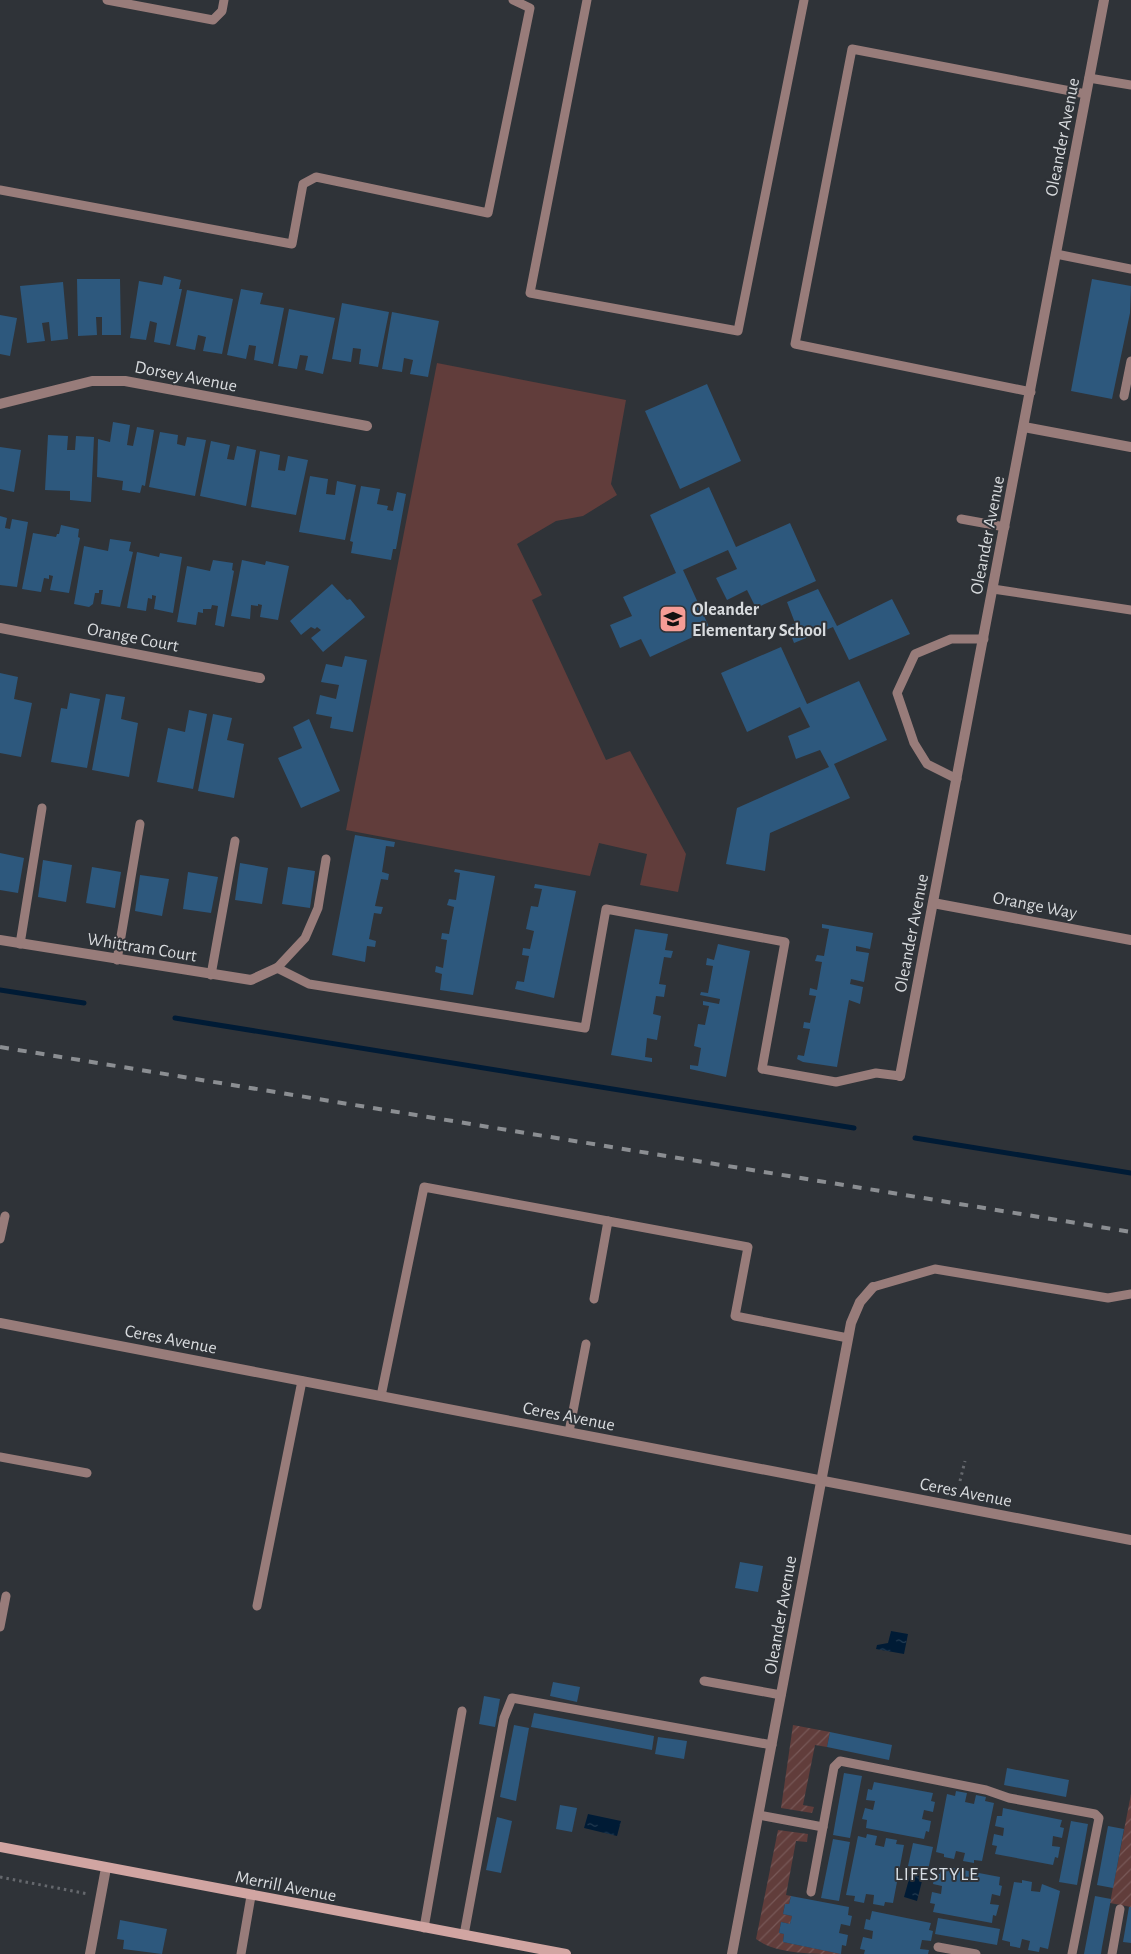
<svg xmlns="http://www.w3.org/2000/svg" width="1131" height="1954" font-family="'Alegreya Sans',sans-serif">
<defs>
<pattern id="garden-furrows" width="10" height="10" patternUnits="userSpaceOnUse" patternTransform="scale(1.25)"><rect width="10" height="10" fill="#613d3b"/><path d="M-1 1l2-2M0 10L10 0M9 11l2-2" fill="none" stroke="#775857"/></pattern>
<pattern id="water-ripples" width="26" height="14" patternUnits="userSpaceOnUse" patternTransform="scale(1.25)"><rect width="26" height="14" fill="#001b35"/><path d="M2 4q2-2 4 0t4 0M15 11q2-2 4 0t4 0" fill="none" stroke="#243c52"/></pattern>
</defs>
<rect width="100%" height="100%" fill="#2f3338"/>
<g fill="url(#garden-furrows)">
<path d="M793,1725L830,1732L827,1747L815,1745L803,1805L814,1807L812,1813L781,1808Z"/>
<path d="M1131,1794V1907L1110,1903Z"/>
<path d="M778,1830L808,1834L807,1842L796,1841L786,1895L791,1896L789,1904H785L783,1914L792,1916L790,1924L781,1922L779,1933L784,1934L783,1942L842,1954C816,1954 775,1954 756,1939Z"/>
</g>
<path fill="#613d3b" d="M437,363L626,400L611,484L617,495L583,516L556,521L517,544L542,595L532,600L606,760L630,751L686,854L678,892L640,885L647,854L599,843L590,876L346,830Z"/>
<g fill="url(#water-ripples)">
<path d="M891,1631L908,1634L904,1654L876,1649L877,1645L888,1643Z"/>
<path d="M588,1814L621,1821L617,1836L584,1828Z"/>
<path d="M911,1872L923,1877L917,1901L904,1897Z"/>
</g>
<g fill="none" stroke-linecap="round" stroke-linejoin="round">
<g stroke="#001b35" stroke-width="5">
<path d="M0,990L84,1003"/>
<path d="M175,1018L854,1128"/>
<path d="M915,1138L1131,1173"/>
</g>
</g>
<g fill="#2d587d">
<path d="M164,276L181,280L179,289H182L170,345L154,342L157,323L150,321L146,340L130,338L139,281L162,285Z"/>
<path d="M77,279H120L121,335H102V317H96L97,335L78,336Z"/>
<path d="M1092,279L1131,286L1130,313L1112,399L1071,391Z"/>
<path d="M63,282L68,339L51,341L49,322L42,323L45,341L27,343L20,286Z"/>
<path d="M241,289L263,293L260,304L284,308L273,364L254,360L256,346L249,345L246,359L227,355Z"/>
<path d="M187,290L233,299L222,354L203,351L206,337L198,335L195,350L176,346Z"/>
<path d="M342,303L389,312L378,367L359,364L361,349L353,348L351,362L332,359Z"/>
<path d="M289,309L335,318L323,374L305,370L308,356L300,355L297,369L278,366Z"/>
<path d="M392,312L439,321L428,377L410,374L413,360L404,358L402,372L382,369Z"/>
<path d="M0,315L17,318L10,356L0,354Z"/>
<path d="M707,384L741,461L680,489L645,411Z"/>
<path d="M113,422L130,425L127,445L133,446L137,427L154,430L145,486L142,485L140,493L122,490L123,481L97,477L98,439L110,442Z"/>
<path d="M160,432L178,435L177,444L185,446L187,437L206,440L195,496L149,487Z"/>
<path d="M48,435L68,436L67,450H75L76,436L94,437L91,502L70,500V491L45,490Z"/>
<path d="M211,441L230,445L227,459L234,460L237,446L256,450L246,506L200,496Z"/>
<path d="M0,447L21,450L14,492L0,489Z"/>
<path d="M260,451L280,455L278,470L285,471L288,456L308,460L296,515L251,507Z"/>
<path d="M310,476L328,479L326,494L335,495L337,481L356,485L345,540L299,532Z"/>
<path d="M361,486L380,489L377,504L388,506L387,510L393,511L397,492L406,494L396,549H393L391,560L351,553L353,542L350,541Z"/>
<path d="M709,487L736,547L790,523L816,581L756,608L747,590L727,600L716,578L737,569L728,550L683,570L710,629L650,657L641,639L620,648L610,625L632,616L623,597L676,573L650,515Z"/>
<path d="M0,516L7,518L5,528L10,529L12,519L28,522L17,587L0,585Z"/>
<path d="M61,525L79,529L78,537L80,538L69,593L50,590L53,576L49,575V579L44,578L41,592L22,589L33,533L56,537L57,534H59Z"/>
<path d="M110,539L131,542L129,551L133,552L120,607L101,604L103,590H99V593H95L93,604L89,607L74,604L84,546L108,551Z"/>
<path d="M137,552L159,557L160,553L182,557L173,613L154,609L156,596L152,595V599L148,598L146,611L127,608Z"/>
<path d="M213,560L233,563L232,570L234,571L224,627L215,625L218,606L212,605L211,609H203V613L198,612L196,625L177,622L187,566L210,571Z"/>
<path d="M242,560L265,565L266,561L289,566L278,620L260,617L262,605L258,604V606L251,605L250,619L231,616Z"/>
<path d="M332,584L347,600L350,599L365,617L323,652L311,638L321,630L317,627L315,629L311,627L301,635L290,621Z"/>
<path d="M818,589L837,626L892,599L910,634L849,660L833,627L794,643L788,627L795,623L787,602Z"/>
<path d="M781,647L807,704L859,681L887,740L834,764L850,798L770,833L765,871L726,864L737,808L829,767L820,750L796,759L788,736L810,727L800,707L747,732L721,673Z"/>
<path d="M345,656L367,660L353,732L330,728L332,717L316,714L320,695L336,699L339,685L321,682L326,664L342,667Z"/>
<path d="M0,673L18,677L14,699L32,703L21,757L0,753Z"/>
<path d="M70,693L100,699L87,768L51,762L61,708L67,709Z"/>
<path d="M106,694L125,697L121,719L138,723L129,777L92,770Z"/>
<path d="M189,710L207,714L193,789L157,782L168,728L185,732Z"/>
<path d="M213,714L232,718L227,740L244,744L234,798L198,791Z"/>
<path d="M309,719L340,791L301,808L278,758L302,748L293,727Z"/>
<path d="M355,835L395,842L394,847L386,846L382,872L389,874L388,880L381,879L375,906L383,907L381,914L374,913L369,939L376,941L375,947L367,946L365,962L332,955Z"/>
<path d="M0,853L24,858L18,893L0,890Z"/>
<path d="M43,860L72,865L66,902L38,897Z"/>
<path d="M240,863L268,868L262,904L235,900Z"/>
<path d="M92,867L121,872L115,908L86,903Z"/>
<path d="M288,867L315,871L310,908L282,904Z"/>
<path d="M455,869L495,876L473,995L440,990L442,974L435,972L436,966L443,968L447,940L441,939L442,933L449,934L454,907L447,905L449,899L456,900L460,873L454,872Z"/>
<path d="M188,872L218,877L211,913L183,909Z"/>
<path d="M140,875L169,879L162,916L135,911Z"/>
<path d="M535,884L576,891L554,998L515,989L517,981L524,982L529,956L522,955L523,948L530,949L534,931L526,929L531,906L538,907L542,889L534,888Z"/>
<path d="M822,924L873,933L870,949L856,946V951L869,953L864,982L851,979L850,984L863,987L860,1004L849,1000L837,1067L803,1062L797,1059L798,1055L804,1056L810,1029L803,1028L804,1022L810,1023L816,996L809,995L810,988L817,990L822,962L815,961L817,955L824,956L829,929L822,928Z"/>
<path d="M635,929L668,934L665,950L673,951L671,958L664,957L659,984L666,985L664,997L656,996L653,1014L661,1016L657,1040L647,1038L645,1057L652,1058V1062L611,1055Z"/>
<path d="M718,944L750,951L726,1077L690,1069V1065L698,1066L701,1048L694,1046L698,1024L705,1025L709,1006L703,1005V1001L719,1004L720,999L700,995L701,992L708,993L713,966L706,965L707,958L714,960Z"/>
<path d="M740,1562L763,1566L758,1592L735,1588Z"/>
<path d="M553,1682L580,1687L577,1702L550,1696Z"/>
<path d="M484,1696L500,1699L495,1727L479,1724Z"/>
<path d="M534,1713L654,1736L652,1750L531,1727Z"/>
<path d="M514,1725L529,1728L516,1801L500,1797Z"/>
<path d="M830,1732L892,1745L889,1760L827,1747Z"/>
<path d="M658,1737L687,1741L684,1759L655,1754Z"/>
<path d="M1007,1768L1069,1780L1066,1797L1004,1785Z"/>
<path d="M844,1773L862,1776L850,1838L833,1835Z"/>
<path d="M874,1782L933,1793L931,1801L935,1802L933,1812L924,1810L922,1819L931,1821L929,1832L926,1831L924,1839L866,1828L867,1820L862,1819L865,1808L873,1810L875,1801L866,1800L868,1789L872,1790Z"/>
<path d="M956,1791L967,1793L965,1802L974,1804L976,1795L986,1797L985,1801L994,1803L982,1861L974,1860V1863L963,1861L965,1853L956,1851L954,1859L944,1857V1854L936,1852L947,1794L955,1796Z"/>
<path d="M560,1805L577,1808L572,1832L556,1829Z"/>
<path d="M1003,1808L1062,1820L1060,1827L1064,1828L1062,1838L1053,1836L1052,1846L1060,1847L1058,1858L1055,1857L1053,1865L995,1854L997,1846L992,1845L994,1834L1003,1836L1004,1828L995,1826L997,1816H1002Z"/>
<path d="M497,1817L512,1821L501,1873L486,1870Z"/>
<path d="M1071,1821L1088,1824L1077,1885L1059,1882Z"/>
<path d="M1108,1826L1124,1829L1113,1888L1097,1885Z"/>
<path d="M867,1834L877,1836L875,1845L884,1847L886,1838L897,1840L896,1844L904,1845L893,1903L885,1902L884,1906L873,1904L874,1895L866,1894L864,1903L854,1901L855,1896L846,1895L858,1836L866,1838Z"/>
<path d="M833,1839L850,1842L839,1901L821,1898Z"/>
<path d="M913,1843L933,1847L928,1870L908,1866Z"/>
<path d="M942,1866L1000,1877L999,1885L1002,1886L1000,1896L992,1894L990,1904L999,1905L996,1916L993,1915L992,1923L933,1912L935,1904L930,1903L932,1892L941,1894L942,1886L933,1884L935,1873L940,1874Z"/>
<path d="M1022,1880L1032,1882L1031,1891L1040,1892L1042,1884L1060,1891L1048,1949L1040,1947L1039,1952L1028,1950L1030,1941L1022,1939L1020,1948L1010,1946V1942L1002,1940L1014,1882L1022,1883Z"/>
<path d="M791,1896L849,1907L848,1915L852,1916L850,1926L841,1924L839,1933L848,1935L846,1946L842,1945L841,1954L783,1942L784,1934L779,1933L781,1922L790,1924L792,1916L783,1914L785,1904H789Z"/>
<path d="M1095,1896L1111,1899L1102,1947L1101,1954H1084Z"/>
<path d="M1129,1907H1131V1943L1123,1942Z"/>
<path d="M872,1911L931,1923L929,1930L933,1931L931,1941L922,1940L920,1949L929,1950L928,1954H864L865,1950L860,1949L863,1937L872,1939L873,1931L864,1929L866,1919L870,1920Z"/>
<path d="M938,1918L1000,1929L997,1945L935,1934Z"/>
<path d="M120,1920L167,1929L162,1954L123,1949L124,1940L117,1939Z"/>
</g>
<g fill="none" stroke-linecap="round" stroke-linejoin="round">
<g stroke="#65686d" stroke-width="3" stroke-dasharray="2.5 4" stroke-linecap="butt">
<path d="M960,1481L965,1461"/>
<path d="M0,1877L88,1894"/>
</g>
<g stroke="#987c7a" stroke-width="9">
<path d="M107,0L213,20L222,11L224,0"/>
<path d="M587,0L530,293L738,331L804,0"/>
<path d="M1089,78L1131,85"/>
<path d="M0,190L292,244L303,184L316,177L488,213L530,8L513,0"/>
<path d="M1056,254L1131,269"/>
<path d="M1031,392L795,344L852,49L1086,94"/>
<path d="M1124,396L1131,361"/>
<path d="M961,519L1005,527"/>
<path d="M993,589L1131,610"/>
<path d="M957,779L927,764L914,743L897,693L915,654L951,639H984"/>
<path d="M326,859L318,908L305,938L277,968L309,984L585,1028L606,909L785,942L762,1069L836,1082L876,1073L900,1076"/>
<path d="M20,944L42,808"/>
<path d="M117,960L140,824"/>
<path d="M211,975L235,841"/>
<path d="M0,1239L5,1216"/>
<path d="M873,1287L935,1269L1108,1298L1131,1294"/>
<path d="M594,1299L608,1221L748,1247L735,1316L848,1338"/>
<path d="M381,1396L424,1187L608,1221"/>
<path d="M569,1432L586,1344"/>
<path d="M0,1457L87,1473"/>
<path d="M257,1606L302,1381"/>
<path d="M0,1627L6,1596"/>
<path d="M704,1681L781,1695"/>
<path d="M759,1815L823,1827"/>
<path d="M811,1892L834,1767L840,1761L986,1790L1009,1798L1095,1814L1099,1818L1072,1954"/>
<path d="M424,1928L462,1711"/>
<path d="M464,1935L504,1718L512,1698L772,1745"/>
<path d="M938,1947L976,1954"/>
<path d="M241,1954L251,1896"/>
<path d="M1112,1954L1120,1909"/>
</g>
<g stroke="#987c7a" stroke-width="10">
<path d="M0,404L92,381H125L367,426"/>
<path d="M1024,427L1131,447"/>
<path d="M0,628L260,678"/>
<path d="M933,903L1131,940"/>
<path d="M0,940L251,980L277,968"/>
<path d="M900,1076L1104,0"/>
<path d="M0,1323L1131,1540"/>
<path d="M90,1954L106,1868"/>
<path d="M732,1954L851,1323L860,1302L873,1287"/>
</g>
<path stroke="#d1a5a2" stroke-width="10" d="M0,1847L566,1954"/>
<path stroke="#8b8e92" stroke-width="4" stroke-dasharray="9 9" stroke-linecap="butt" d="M0,1047L1131,1232"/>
</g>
<defs>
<symbol id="school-square" viewBox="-11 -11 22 22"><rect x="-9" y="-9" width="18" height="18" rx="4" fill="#f59c96" stroke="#2f3338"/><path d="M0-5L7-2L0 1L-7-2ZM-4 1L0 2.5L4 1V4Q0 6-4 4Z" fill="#111"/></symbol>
</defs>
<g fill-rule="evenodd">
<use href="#school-square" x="657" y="603" width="32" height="32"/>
</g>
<g text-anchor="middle" stroke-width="4" stroke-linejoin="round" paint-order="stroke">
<g font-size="18" fill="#d8dbde" stroke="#2f3338">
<text transform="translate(1062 137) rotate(-79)" y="6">Oleander Avenue</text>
<text transform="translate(186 376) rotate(11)" y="6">Dorsey Avenue</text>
<text transform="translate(987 535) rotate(-79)" y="6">Oleander Avenue</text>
<text transform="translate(133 637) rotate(11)" y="6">Orange Court</text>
<text transform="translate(1035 905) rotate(11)" y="6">Orange Way</text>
<text transform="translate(911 933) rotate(-79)" y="6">Oleander Avenue</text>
<text transform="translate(142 947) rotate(9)" y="6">Whittram Court</text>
<text transform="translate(171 1339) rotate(11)" y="6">Ceres Avenue</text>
<text transform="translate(569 1416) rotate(11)" y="6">Ceres Avenue</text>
<text transform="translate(966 1492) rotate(11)" y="6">Ceres Avenue</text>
<text transform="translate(780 1615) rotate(-80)" y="6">Oleander Avenue</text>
<text transform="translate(286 1886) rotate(11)" y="6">Merrill Avenue</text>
</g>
<g font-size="18" font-weight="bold" fill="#d8dbde" stroke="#2f3338" text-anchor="start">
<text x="692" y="615">Oleander<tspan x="692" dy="21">Elementary School</tspan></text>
</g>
<g font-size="19" letter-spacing="1" fill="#d9dfe5" stroke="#2f3338">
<text x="937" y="1880">LIFESTYLE</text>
</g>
</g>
</svg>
